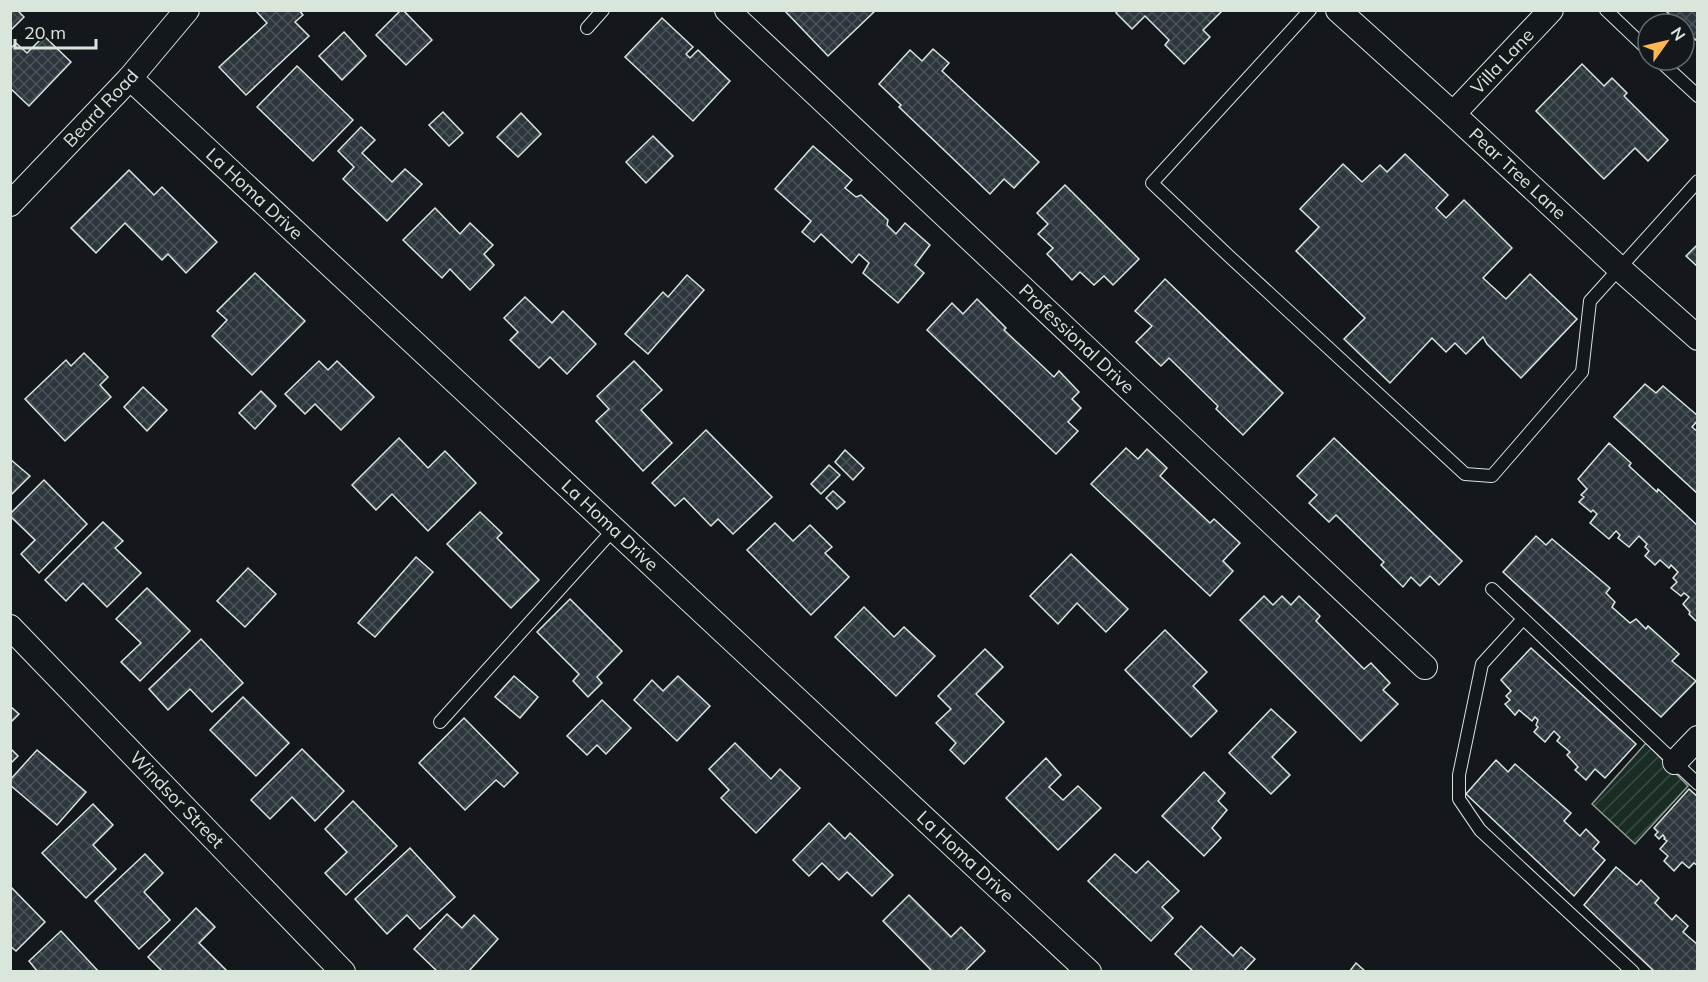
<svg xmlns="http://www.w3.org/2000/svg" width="1708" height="982" font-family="Mulish,sans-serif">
<defs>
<pattern id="garden-furrows" width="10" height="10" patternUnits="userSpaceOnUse" patternTransform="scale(1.5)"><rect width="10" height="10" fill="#1a2d24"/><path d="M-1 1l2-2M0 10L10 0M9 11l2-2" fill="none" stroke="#3b4b43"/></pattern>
<pattern id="building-cross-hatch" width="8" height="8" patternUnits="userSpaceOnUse" patternTransform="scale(1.5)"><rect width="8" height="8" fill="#2c363c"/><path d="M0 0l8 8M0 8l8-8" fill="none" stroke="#4a5358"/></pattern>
</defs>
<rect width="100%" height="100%" fill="#14181c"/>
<path fill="url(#garden-furrows)" stroke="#939e99" stroke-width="1.5" d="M1646,743L1688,786L1635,844L1592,804Z"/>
<g fill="url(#building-cross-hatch)" stroke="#d8e6dc" stroke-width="1.5">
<path d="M10,10H17L24,17L10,31Z"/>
<path d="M255,10H299L303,15L295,22L309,36L246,95L219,67L267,23Z"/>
<path d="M401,10H403L432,40L406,65L376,35Z"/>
<path d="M784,10H876L828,56Z"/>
<path d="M1118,10H1223L1203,30L1210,37L1184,64L1165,45L1169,40L1145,16L1132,29L1116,13Z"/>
<path d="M1665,10H1698V42L1684,29V24H1679Z"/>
<path d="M662,18L693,47L686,54L690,58L698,50L730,81L693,121L625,57Z"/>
<path d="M344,32L366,56L342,80L319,56Z"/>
<path d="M44,36L71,62L29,106L10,88V49L16,43L27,53Z"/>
<path d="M933,49L949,63L942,71L1039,162L1014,188L1004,179L990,194L899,107L901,105L879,84L910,50L922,61Z"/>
<path d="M1582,64L1604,86L1612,78L1627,93L1624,96L1668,140L1648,161L1635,148L1604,179L1536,111Z"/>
<path d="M297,66L353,120L313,161L257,107Z"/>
<path d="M443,112L463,133L449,146L429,125Z"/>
<path d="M521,113L541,134L518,157L497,137Z"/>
<path d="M361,127L375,140L362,153L392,182L405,169L422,184L387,221L343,179L354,167L338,151Z"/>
<path d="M653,136L673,156L646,183L626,162Z"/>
<path d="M813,146L852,180L845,188L856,197L861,195L888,220L887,225L896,234L905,223L930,245L915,265L924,273L898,303L863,273L869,263L859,254L852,263L821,234L814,242L802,232L811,221L775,189Z"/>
<path d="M1405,154L1448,195L1436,208L1446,218L1464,200L1512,248L1483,278L1506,299L1530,274L1577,319L1521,378L1487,344L1483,337L1466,354L1455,343L1446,352L1432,338L1390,383L1344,339L1365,318L1296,251L1319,227L1300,209L1343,164L1362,182L1380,165L1387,172Z"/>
<path d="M129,170L154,195L162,187L217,242L186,273L168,254L162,260L125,223L96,253L71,228Z"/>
<path d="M1065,185L1139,259L1113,285L1104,276L1094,285L1080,272L1072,280L1047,254L1053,248L1038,234L1048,224L1037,213Z"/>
<path d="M435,208L460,234L470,223L493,245L484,254L494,265L470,290L450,269L442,278L403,240Z"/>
<path d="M1698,244V267L1686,256Z"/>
<path d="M255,273L305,321L252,375L212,336L227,320L217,311Z"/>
<path d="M687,275L704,290L648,354L625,334L663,292L668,297Z"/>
<path d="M1165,279L1283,393L1243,435L1216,409L1218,406L1169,358L1161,366L1136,342L1152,326L1135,311Z"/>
<path d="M525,297L552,323L563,311L596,344L567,374L550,357L539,368L510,340L518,332L504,318Z"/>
<path d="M977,299L1006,328L1004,330L1054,377L1059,371L1079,392L1072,399L1081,408L1068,422L1078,431L1056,454L927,330L952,303L963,314Z"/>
<path d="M84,353L108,377L100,385L111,397L65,441L25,399L66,360L71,366Z"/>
<path d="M319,361L328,370L337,361L374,397L341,430L315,404L305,414L285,394Z"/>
<path d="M634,361L662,390L641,410L672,443L643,471L596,421L609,409L597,396Z"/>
<path d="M1645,384L1656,393L1663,386L1698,416V420L1692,427L1698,432V494L1614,417Z"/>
<path d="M143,387L167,410L147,431L124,407Z"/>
<path d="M261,391L276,406L255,429L239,413Z"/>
<path d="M706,430L772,497L733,534L718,519L711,526L684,498L675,506L652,483Z"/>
<path d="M399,438L428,468L445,451L476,483L428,531L392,494L376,510L352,485Z"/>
<path d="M1334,438L1462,561L1439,585L1430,576L1420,586L1411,577L1403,587L1381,565L1384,562L1336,515L1329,522L1309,503L1317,495L1297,476Z"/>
<path d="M1609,443L1631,463L1629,466L1657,492L1658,489L1698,526V623L1689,614L1690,612L1683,604L1689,597L1684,593L1681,596L1671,588L1677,582L1673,578L1678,572L1671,565L1669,568L1660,560L1655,565L1645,556L1649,551L1645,547L1647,544L1639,536L1629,547L1618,538L1620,535L1616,531L1609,539L1590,523L1597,514L1593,510L1591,512L1579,502L1584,497L1581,495L1587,489L1578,479Z"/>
<path d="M1126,448L1138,459L1147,449L1167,468L1160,476L1210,523L1214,519L1240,543L1223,561L1233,571L1210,596L1091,484Z"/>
<path d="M845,450L864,468L853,480L835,462Z"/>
<path d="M10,459L30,476L10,496Z"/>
<path d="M829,465L840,475L821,494L811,484Z"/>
<path d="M44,480L87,524L39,573L21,554L35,540L10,516V514Z"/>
<path d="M833,491L845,502L837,509L826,498Z"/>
<path d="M480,512L502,533L497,538L539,580L511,608L447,544Z"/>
<path d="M103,522L123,541L115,548L141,573L107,607L83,583L66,601L45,580Z"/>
<path d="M775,523L793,541L810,525L832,547L825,553L849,577L811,615L747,550Z"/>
<path d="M1536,536L1546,545L1552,539L1610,588L1606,593L1615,602L1612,607L1630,623L1636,619L1646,629L1648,626L1679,654L1672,661L1696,681L1661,717L1503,572Z"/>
<path d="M1071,554L1128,609L1106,632L1077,603L1058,624L1030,596Z"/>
<path d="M416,557L433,572L375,637L358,623Z"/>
<path d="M248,568L276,594L245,627L217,601Z"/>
<path d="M147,588L190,631L140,681L121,662L141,643L116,619Z"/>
<path d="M1264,596L1273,605L1282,596L1291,605L1299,596L1320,616L1316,621L1364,669L1371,663L1390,683L1383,690L1398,704L1361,741L1240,620Z"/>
<path d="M570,599L622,651L597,677L602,683L588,697L573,681L579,674L537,632Z"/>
<path d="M864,607L894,637L904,627L935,656L896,696L835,637Z"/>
<path d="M1165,630L1207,672L1193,686L1217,711L1191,737L1125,670Z"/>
<path d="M201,639L243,683L212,712L190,689L168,710L149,689Z"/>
<path d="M1531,648L1636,744L1605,778L1595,769L1586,780L1575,770L1578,767L1567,755L1570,752L1557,741L1560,737L1554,731L1545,742L1534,732L1538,727L1536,725L1538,720L1535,717L1532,721L1519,710L1515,715L1505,704L1510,700L1506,696L1511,691L1501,680Z"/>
<path d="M985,649L1003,667L976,694L1004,722L964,764L950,750L956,743L936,723L951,709L938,696Z"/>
<path d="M514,676L538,697L520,718L495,697Z"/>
<path d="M678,676L710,706L677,741L634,700L652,680L663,691Z"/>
<path d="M243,697L289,743L256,776L210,730Z"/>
<path d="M602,700L631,728L606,754L597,745L587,755L567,736Z"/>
<path d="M10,706L19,714L10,723Z"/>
<path d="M1271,709L1296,732L1272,757L1290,775L1271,794L1229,753Z"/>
<path d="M464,718L518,773L504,787L496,780L465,810L419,763Z"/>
<path d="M735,743L771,779L780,769L800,788L756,833L721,798L729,790L709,769Z"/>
<path d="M10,748L18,756L10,764Z"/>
<path d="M302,749L344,791L315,821L292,797L270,819L251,800Z"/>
<path d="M37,750L86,792L57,825L10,785V780Z"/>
<path d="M1046,758L1061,775L1049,787L1063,800L1078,786L1101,808L1058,850L1006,798Z"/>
<path d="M1496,760L1508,772L1515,764L1571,813L1564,821L1580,836L1586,829L1599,842L1593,849L1605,860L1574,896L1466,794Z"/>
<path d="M1204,772L1225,793L1218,801L1227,810L1212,828L1221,838L1204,856L1162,816Z"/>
<path d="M1689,789L1698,797V866L1694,863L1689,868L1682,862L1674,871L1664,861L1668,856L1660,849L1667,841L1664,839L1665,838L1663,835L1659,839L1655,835L1658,832L1654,828Z"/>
<path d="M353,801L397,846L346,895L325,873L347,852L325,829Z"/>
<path d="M93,804L113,825L93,845L116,869L86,898L42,853Z"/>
<path d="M829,823L845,839L850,833L893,875L872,896L847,872L839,880L822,863L809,876L793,860Z"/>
<path d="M410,848L455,897L420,929L407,915L387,934L355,899Z"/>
<path d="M145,854L163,873L144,892L170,920L139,949L95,901Z"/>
<path d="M1115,854L1136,873L1148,861L1179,891L1162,907L1173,918L1151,941L1088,881Z"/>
<path d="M1616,867L1637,885L1641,880L1659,898L1655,903L1672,920L1676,915L1688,926L1683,932L1698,945V972H1655L1584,905Z"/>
<path d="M10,886L45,922L16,951L10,946Z"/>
<path d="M909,895L951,937L961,927L985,951L964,972H933L883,921Z"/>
<path d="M196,908L215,927L199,943L226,970L224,972H163L148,957Z"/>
<path d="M447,914L462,928L474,915L498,939L468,972H438L414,949Z"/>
<path d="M1201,926L1233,956L1241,947L1255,959L1243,972H1194L1175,954Z"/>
<path d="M61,931L99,972H38L29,961Z"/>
<path d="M1356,963L1366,972H1349Z"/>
</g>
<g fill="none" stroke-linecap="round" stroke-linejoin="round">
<defs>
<g id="service">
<path d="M1310,10L1152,183L1231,258L1465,474L1492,476L1582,372L1590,301L1698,181"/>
<path d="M1606,10L1648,50"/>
<path d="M587,28L603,10"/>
<path d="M1659,60L1698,96"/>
<path d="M1492,589L1698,784"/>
<path d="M1523,619L1482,664L1459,775V799L1480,830L1633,972"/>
<path d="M440,722L614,529"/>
</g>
<g id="minor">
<path id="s1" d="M727,10L1425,667"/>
<path id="s2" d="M1338,10L1453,114L1619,268L1698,338"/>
<path id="s3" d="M130,78L1089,972"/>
<path id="s4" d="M1453,114L1551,10"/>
<path id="s5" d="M10,204L130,78L187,10"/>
<path id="s6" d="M10,627L343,972"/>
<path d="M1675,762L1698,738"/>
</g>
</defs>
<use href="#service" stroke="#d8e6dc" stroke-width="14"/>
<use href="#minor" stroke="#d8e6dc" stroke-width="26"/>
<use href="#service" stroke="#14181c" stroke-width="12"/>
<use href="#minor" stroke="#14181c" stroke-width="24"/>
</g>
<g text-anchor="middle" stroke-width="4.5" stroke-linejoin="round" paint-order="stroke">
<g font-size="18" fill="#d8e6dc" stroke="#14181c">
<text dy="6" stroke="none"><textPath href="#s4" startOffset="72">Villa Lane</textPath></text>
<text dy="6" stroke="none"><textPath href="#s5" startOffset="132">Beard Road</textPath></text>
<text dy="6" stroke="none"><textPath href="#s2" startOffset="243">Pear Tree Lane</textPath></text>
<text dy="6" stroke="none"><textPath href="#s3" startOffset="170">La Homa Drive</textPath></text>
<text dy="6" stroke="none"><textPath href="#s1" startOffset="480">Professional Drive</textPath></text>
<text dy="6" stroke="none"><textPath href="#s3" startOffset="656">La Homa Drive</textPath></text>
<text dy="6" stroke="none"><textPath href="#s6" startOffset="240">Windsor Street</textPath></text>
<text dy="6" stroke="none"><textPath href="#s3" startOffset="1142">La Homa Drive</textPath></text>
</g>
</g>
<rect width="1708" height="982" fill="none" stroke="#d8e6dc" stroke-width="24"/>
<g transform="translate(1666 42) rotate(56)"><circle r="28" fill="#14181c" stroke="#626a69" stroke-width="1.5"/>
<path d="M0-4.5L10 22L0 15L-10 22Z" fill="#ffb74d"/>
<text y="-9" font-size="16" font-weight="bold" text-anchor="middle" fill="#d8e6dc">N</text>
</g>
<path d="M15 39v9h81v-9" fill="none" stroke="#d8e6dc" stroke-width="3"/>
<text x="24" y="39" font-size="18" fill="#d8e6dc" stroke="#14181c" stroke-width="4.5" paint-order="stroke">20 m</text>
</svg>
